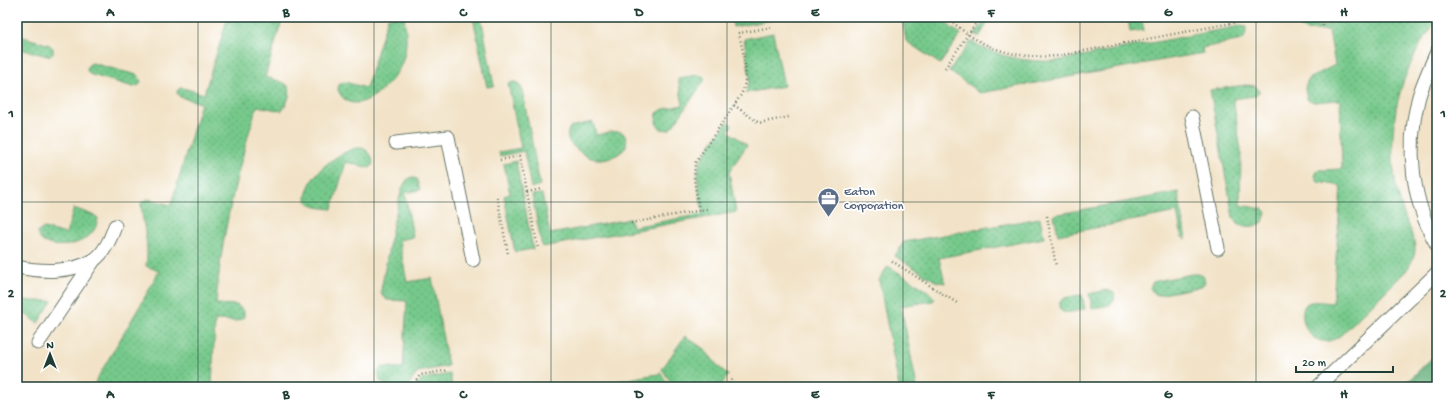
<svg xmlns="http://www.w3.org/2000/svg" width="1454" height="404" font-family="'Gochi Hand',sans-serif">
<defs>
<pattern id="grass-dots" width="8" height="8" patternUnits="userSpaceOnUse"><rect width="8" height="8" fill="#76c98b"/><path d="M2 2h.1M6 6h.1" fill="none" stroke="#60a472" stroke-width="1.8" stroke-linecap="round"/></pattern>
<pattern id="forest-crowns" width="20" height="18" patternUnits="userSpaceOnUse"><rect width="20" height="18" fill="#60ad77"/><path d="M2 6a3 3 0 1 1 6 0M12 15a3 3 0 1 1 6 0" fill="none" stroke="#4f8e62"/></pattern>
</defs>
<rect width="100%" height="100%" fill="#fff"/>
<filter id="ink" filterUnits="userSpaceOnUse"><feTurbulence type="fractalNoise" baseFrequency=".025" numOctaves="2"/><feDisplacementMap in="SourceGraphic" scale="8" xChannelSelector="R" yChannelSelector="G"/><feConvolveMatrix kernelMatrix="1 2 1 2 8 2 1 2 1" color-interpolation-filters="sRGB"/></filter>
<filter id="wash" filterUnits="userSpaceOnUse"><feTurbulence type="fractalNoise" baseFrequency=".012" numOctaves="4" result="noise"/><feDisplacementMap in="SourceGraphic" scale="16" xChannelSelector="R" yChannelSelector="G"/><feGaussianBlur stdDeviation="0.9" result="paint"/><feColorMatrix in="noise" values="0 0 0 0 0 0 0 0 0 0 0 0 0 0 0 0 0 1.4 0 .05"/><feComposite in="paint" operator="in"/></filter>
<g filter="url(#wash)">
<rect width="100%" height="100%" fill="#f2e3c8"/>
<g fill="url(#grass-dots)" stroke="#4a8360">
<path d="M228,17H283L265,77C271,79 278,80 284,83C295,88 287,104 282,111L257,106C237,171 221,236 216,304L237,305L244,311V316L241,320L236,321L215,320L212,387H103L95,382L141,304L159,271L146,266C150,244 142,224 141,203L148,199L171,205L201,103L180,97L177,93V91L180,88H183L204,94Z"/>
<path d="M388,17H404C407,34 408,53 399,69C390,87 352,122 338,90L339,83L345,82L366,88Z"/>
<path d="M473,17H481L494,86L487,87Z"/>
<path d="M732,17H770L771,20L733,27Z"/>
<path d="M902,17H941L953,29L961,34L940,64L906,41Z"/>
<path d="M991,17L979,37L975,34L987,18Z"/>
<path d="M1128,17H1141L1144,30L1130,32Z"/>
<path d="M1295,17H1316L1318,27L1328,25L1327,17H1437C1434,25 1428,33 1423,40C1419,46 1416,53 1413,59C1395,95 1390,133 1394,172C1396,189 1400,204 1406,220C1409,229 1415,239 1415,249C1415,257 1410,265 1406,271L1341,335C1311,358 1293,311 1308,303C1315,300 1326,303 1333,303L1341,186L1318,182L1315,176L1316,172L1319,170L1342,169L1340,100L1314,102L1307,99L1305,88L1308,79L1335,65L1329,30C1312,30 1303,34 1291,19Z"/>
<path d="M1240,26L1246,27C1246,33 1246,36 1242,40L1202,48L1203,53L980,93L949,71L971,41C997,57 1026,62 1056,61Z"/>
<path d="M773,33L784,86L746,93L750,79L744,39Z"/>
<path d="M17,35L50,45L53,48V54L47,56L17,48Z"/>
<path d="M92,63L137,75L140,79L141,83L138,86L133,87L92,75L88,73C86,68 87,65 92,63Z"/>
<path d="M699,75L704,77V81L673,126L669,130L661,129L656,123L657,113L664,109L683,105L678,78Z"/>
<path d="M514,82L518,83L522,89L540,185L531,188L524,151L500,156L499,152L521,148L508,83Z"/>
<path d="M1246,85L1255,86L1259,90V92L1255,96L1233,99L1241,150L1240,205L1263,209L1266,213L1263,222C1253,229 1239,228 1233,217L1210,90Z"/>
<path d="M593,122L596,135C603,134 614,130 621,132C624,133 625,135 626,139C630,153 608,160 597,159C588,159 580,152 573,146C567,141 566,134 570,127Z"/>
<path d="M727,122L732,125L728,131L747,145L729,172L736,212L542,247L532,195L542,194L550,234L630,219L632,227L703,214C701,201 697,187 698,173C698,157 718,136 727,122Z"/>
<path d="M356,148H362C369,151 375,158 372,166L370,168L346,162L332,209C323,208 311,208 306,200C306,176 335,154 356,148Z"/>
<path d="M516,161L533,249L515,252L504,196L510,194L504,164Z"/>
<path d="M411,177L417,179L420,190L405,193L413,237L399,240L407,282L432,278L448,366L418,372L407,387H389L380,381L378,372L381,368L384,367L403,368L407,301L387,300L381,294V290L393,225L402,188L407,180Z"/>
<path d="M1178,192L1186,239L1182,237L1177,212L1058,235L1054,215Z"/>
<path d="M74,208L95,216L98,218C95,252 36,252 38,232L44,228L66,234Z"/>
<path d="M1040,218L1044,238L939,258L945,283L935,281L895,256L904,242Z"/>
<path d="M888,266L928,291L935,299L933,301L901,306L917,387H899L879,280Z"/>
<path d="M1197,273L1203,275L1205,282L1203,285L1199,287L1158,295H1155L1150,288L1153,282L1156,281Z"/>
<path d="M1107,290L1114,293C1118,307 1103,306 1092,308L1089,294Z"/>
<path d="M1082,295L1085,309C1079,310 1068,314 1063,312C1061,311 1060,309 1059,307C1058,296 1075,296 1082,295Z"/>
<path d="M17,298L31,301H52L38,323L17,308Z"/>
<path d="M685,336L704,349L718,366L728,375L720,387H674L662,369Z"/>
<path d="M660,372L670,387H585L651,375L659,374Z"/>
<path d="M450,374L452,387H416L422,379Z"/>
</g>
<path fill="url(#forest-crowns)" stroke="#407556" d="M1437,353V387H1402Z"/>
</g>
<g filter="url(#ink)">
<g fill="none" stroke-linecap="round" stroke-linejoin="round">
<defs>
<g id="service">
<path d="M1437,52C1430,68 1422,84 1418,100C1406,148 1412,202 1437,245"/>
<path d="M1192,117L1218,248"/>
<path d="M396,143L448,137L473,260"/>
<path d="M17,267C41,272 72,273 94,260C104,253 111,238 115,226"/>
<path d="M38,343L94,260"/>
<path d="M1318,387L1437,273"/>
</g>
</defs>
<use href="#service" stroke="#697768" stroke-width="15"/>
<g stroke="#697768" stroke-width="2.5" stroke-dasharray="1 3" stroke-linecap="butt">
<path d="M947,17C980,48 1011,59 1057,56L1264,17"/>
<path d="M1322,17L1323,26"/>
<path d="M945,68L980,17"/>
<path d="M734,105L759,123L789,117"/>
<path d="M500,160L520,156L538,248"/>
<path d="M527,192L541,189"/>
<path d="M497,197L508,254"/>
<path d="M699,210L694,179L695,163L741,95C750,75 743,54 739,33L772,27"/>
<path d="M1047,216L1056,266"/>
<path d="M631,223L707,209"/>
<path d="M892,261L957,303"/>
<path d="M412,387L420,375L449,370"/>
<path d="M727,387L733,379"/>
</g>
<use href="#service" stroke="#fff" stroke-width="13"/>
</g>
</g>
<path fill="none" stroke="#1f3d34" stroke-width="1" stroke-opacity="0.55" d="M198,17V387M374,17V387M551,17V387M727,17V387M903,17V387M1080,17V387M1256,17V387M17,202H1437"/>
<defs>
<symbol id="office-pin" viewBox="-11 -11 22 30"><path d="M0 17L-7.5 6A9.5 9.5 0 1 1 7.5 6Z" fill="#5c6f8a" stroke="#fff"/><path d="M-6-3h4V-5.5h4V-3h4V5H-6ZM-1-4.5V-3h2v-1.5ZM-6 0V1H6V0Z" fill="#fff"/></symbol>
</defs>
<g fill-rule="evenodd">
<use href="#office-pin" x="816" y="186" width="25" height="34"/>
</g>
<g text-anchor="middle" stroke-width="3.5" stroke-linejoin="round" paint-order="stroke">
<g font-size="12" fill="#4e5e75" stroke="#fff" text-anchor="start">
<text x="844" y="195">Eaton<tspan x="844" dy="14">Corporation</tspan></text>
</g>
</g>
<rect width="1454" height="404" fill="none" stroke="#fff" stroke-width="44"/>
<g transform="translate(50 354)" stroke="#ffffff" stroke-width="3" paint-order="stroke">
<path d="M0-3L7 15L0 10L-7 15Z" fill="#1f3d34"/>
<text y="-6" font-size="11" font-weight="bold" text-anchor="middle" fill="#1f3d34">N</text>
</g>
<path d="M1296 366v6h97v-6" fill="none" stroke="#1f3d34" stroke-width="2"/>
<text x="1302" y="366" font-size="12" fill="#1f3d34" stroke="#ffffff" stroke-width="3" paint-order="stroke">20 m</text>
<rect x="22" y="22" width="1410" height="360" fill="none" stroke="#1f3d34" stroke-width="1.5"/>
<g font-size="13" text-anchor="middle" font-weight="bold" fill="#1f3d34">
<text x="110" y="16">A</text>
<text x="286" y="16">B</text>
<text x="463" y="16">C</text>
<text x="639" y="16">D</text>
<text x="815" y="16">E</text>
<text x="991" y="16">F</text>
<text x="1168" y="16">G</text>
<text x="1344" y="16">H</text>
<text x="11" y="117">1</text>
<text x="1443" y="117">1</text>
<text x="11" y="297">2</text>
<text x="1443" y="297">2</text>
<text x="110" y="398">A</text>
<text x="286" y="398">B</text>
<text x="463" y="398">C</text>
<text x="639" y="398">D</text>
<text x="815" y="398">E</text>
<text x="991" y="398">F</text>
<text x="1168" y="398">G</text>
<text x="1344" y="398">H</text>
</g>
</svg>
